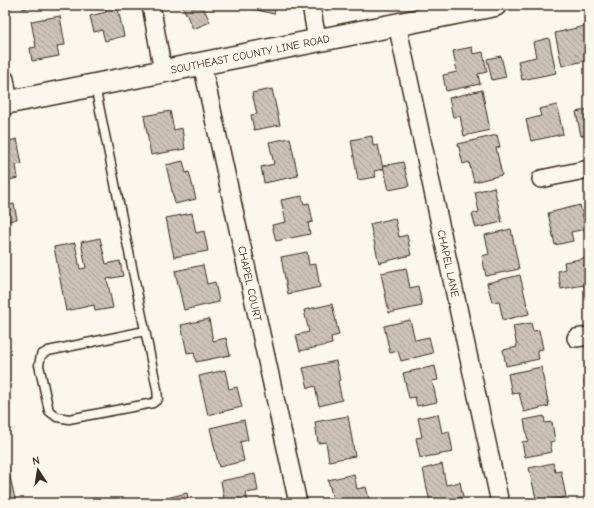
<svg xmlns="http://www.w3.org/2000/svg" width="594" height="508" font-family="'Comic Neue',sans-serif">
<defs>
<pattern id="building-back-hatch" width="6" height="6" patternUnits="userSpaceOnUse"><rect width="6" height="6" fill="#ccc4b9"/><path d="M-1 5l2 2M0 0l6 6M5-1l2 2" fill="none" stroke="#a79f96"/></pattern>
</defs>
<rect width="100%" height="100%" fill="#fbf7ec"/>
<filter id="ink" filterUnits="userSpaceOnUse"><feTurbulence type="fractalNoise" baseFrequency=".025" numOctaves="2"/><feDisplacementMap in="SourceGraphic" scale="8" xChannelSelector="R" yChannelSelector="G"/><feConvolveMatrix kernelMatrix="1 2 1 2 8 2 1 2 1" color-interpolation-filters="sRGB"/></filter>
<g filter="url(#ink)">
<g fill="url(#building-back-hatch)" stroke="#3b2a1e">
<path d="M22,5H44L23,9Z"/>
<path d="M105,5H117L124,36L105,41L102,30L94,32L90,16L106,12Z"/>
<path d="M182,5H202L210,22L193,29Z"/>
<path d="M245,5H276L274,14L245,7Z"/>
<path d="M60,16L65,45L57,46L59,56L32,61L30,48L36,47L31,21Z"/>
<path d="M589,25V60L562,66L555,33Z"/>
<path d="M549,38L556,73L522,80L518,61L536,57L533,42Z"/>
<path d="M472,47L473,54L483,52L487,72L478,74L480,84L446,91L443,75L457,72L453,51Z"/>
<path d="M501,56L506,77L492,80L487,59Z"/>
<path d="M272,89L280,125L254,130L251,115L257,114L252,93Z"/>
<path d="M482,90L490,130L464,136L460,116L453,117L449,98Z"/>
<path d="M557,105L563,134L531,141L526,120L541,116L539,109Z"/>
<path d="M589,109V134L581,136L576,112Z"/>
<path d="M170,111L174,130L182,128L185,149L151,155L144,116Z"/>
<path d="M497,135L500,147L496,148L502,175L474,182L469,162L463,164L458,144Z"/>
<path d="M372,136L373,146L378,145L383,169L374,171L376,177L358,180L351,140Z"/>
<path d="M290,138L298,176L264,183L261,167L274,164L269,142Z"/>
<path d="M17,139L22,164L16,165L18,178L5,181V142Z"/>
<path d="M183,161L186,173L189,172L196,199L175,204L166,165Z"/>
<path d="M403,162L409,186L389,190L383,166Z"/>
<path d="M494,187L502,222L476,228L472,214L479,212L475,192Z"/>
<path d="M5,192L8,205L14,204L17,219L5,222Z"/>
<path d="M302,196L304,204L309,203L313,222L308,223L310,234L276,241L272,225L286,222L281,200Z"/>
<path d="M580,205L586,229L571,232L573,241L555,245L548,213Z"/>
<path d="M192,213L196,233L204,231L208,251L174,257L166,218Z"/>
<path d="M395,218L399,237L407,235L411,255L379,263L370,224Z"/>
<path d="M511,229L519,269L486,276L482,256L489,254L485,235Z"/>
<path d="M100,238L106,264L120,261L123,276L107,279L113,308L95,311L94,305L66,311L54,247L75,243L80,269L86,268L81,242Z"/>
<path d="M307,252L309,265L316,264L320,287L288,294L281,257Z"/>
<path d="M586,258L587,264H589V300H586L584,285L561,289L558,271L565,269L564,262Z"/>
<path d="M203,265L207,284L215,282L219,302L184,310L175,271Z"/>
<path d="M406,268L410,288L418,286L422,306L389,313L381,273Z"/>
<path d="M520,275L529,314L503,320L499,301L492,302L487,283Z"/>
<path d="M332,304L339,335L331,337L332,344L300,351L296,335L309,332L304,310Z"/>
<path d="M209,319L213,341L226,338L230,355L196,362L194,352L187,353L181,325Z"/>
<path d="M410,320L415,340L429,337L433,353L401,361L398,351L390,353L384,326Z"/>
<path d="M531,323L533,331L539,330L543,349L537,350L539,359L506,366L503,350L517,347L513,326Z"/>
<path d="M336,361L340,380L338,381L342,400L319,406L315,386L308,388L303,368Z"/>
<path d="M435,366L438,380L432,381L437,402L417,406L415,397L409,398L403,373Z"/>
<path d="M541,367L549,406L524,412L519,393L512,394L508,374Z"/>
<path d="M225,370L229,389L237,387L242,407L208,415L199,376Z"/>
<path d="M589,380V403L584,381Z"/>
<path d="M438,414L442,433L449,431L453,452L420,458L416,438L422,437L418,418Z"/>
<path d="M348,416L355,456L329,461L326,442L318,443L315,422Z"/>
<path d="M544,416L545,423L552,422L555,441L550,442L552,452L525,457L522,442L528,441L524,420Z"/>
<path d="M244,420L248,440L240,442L244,461L219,467L210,428Z"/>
<path d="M553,463L555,472L561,471L566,497L537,503L529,468Z"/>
<path d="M5,464H7L16,503H5Z"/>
<path d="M442,464L446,485L460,482L463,497L430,503L423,469Z"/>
<path d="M255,474L258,491L246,493L248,503H209V501L224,498L221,481Z"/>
<path d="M354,474L357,489L366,487L370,503H334L328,480Z"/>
<path d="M187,493L189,503H168L167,498Z"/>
</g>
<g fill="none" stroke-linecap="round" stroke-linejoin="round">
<defs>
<path id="lane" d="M95,86L157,389L158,399L153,403L69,419L57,417L49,411L39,365L41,355L48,351L145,331"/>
<g id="street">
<path d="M151,5L163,72"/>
<path d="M311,5L317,40"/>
<path id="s1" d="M397,24L500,503"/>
<path id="s2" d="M202,64L298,503"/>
<path d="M5,79L9,103"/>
<path d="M541,179L589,169"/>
<path d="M576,338L589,336"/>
</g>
<g id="secondary">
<path id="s3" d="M5,103L495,5"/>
</g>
</defs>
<use href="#lane" stroke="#3b2a1e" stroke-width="11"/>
<use href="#street" stroke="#3b2a1e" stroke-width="20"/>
<use href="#secondary" stroke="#3b2a1e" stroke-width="25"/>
<use href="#lane" stroke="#fbf7ec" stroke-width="8"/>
<use href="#street" stroke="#fbf7ec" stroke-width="17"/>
<use href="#secondary" stroke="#fbf7ec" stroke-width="22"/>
</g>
</g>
<g text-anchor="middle" stroke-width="3" stroke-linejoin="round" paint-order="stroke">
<g font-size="11" fill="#3b2a1e" stroke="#fbf7ec">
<text dy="4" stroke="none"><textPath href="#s3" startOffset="250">SOUTHEAST COUNTY LINE ROAD</textPath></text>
<text dy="4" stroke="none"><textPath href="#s1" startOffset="245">CHAPEL LANE</textPath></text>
<text dy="4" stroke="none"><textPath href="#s2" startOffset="225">CHAPEL COURT</textPath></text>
</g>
</g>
<rect width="594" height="508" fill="none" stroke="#fbf7ec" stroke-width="20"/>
<rect x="10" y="10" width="574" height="488" fill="none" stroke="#3b2a1e" stroke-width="1.5" filter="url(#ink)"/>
<g transform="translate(38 470) rotate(348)" stroke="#fbf7ec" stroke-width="3" paint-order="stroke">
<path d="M0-3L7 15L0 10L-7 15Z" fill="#3b2a1e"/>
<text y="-6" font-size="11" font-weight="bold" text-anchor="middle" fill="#3b2a1e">N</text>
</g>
</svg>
